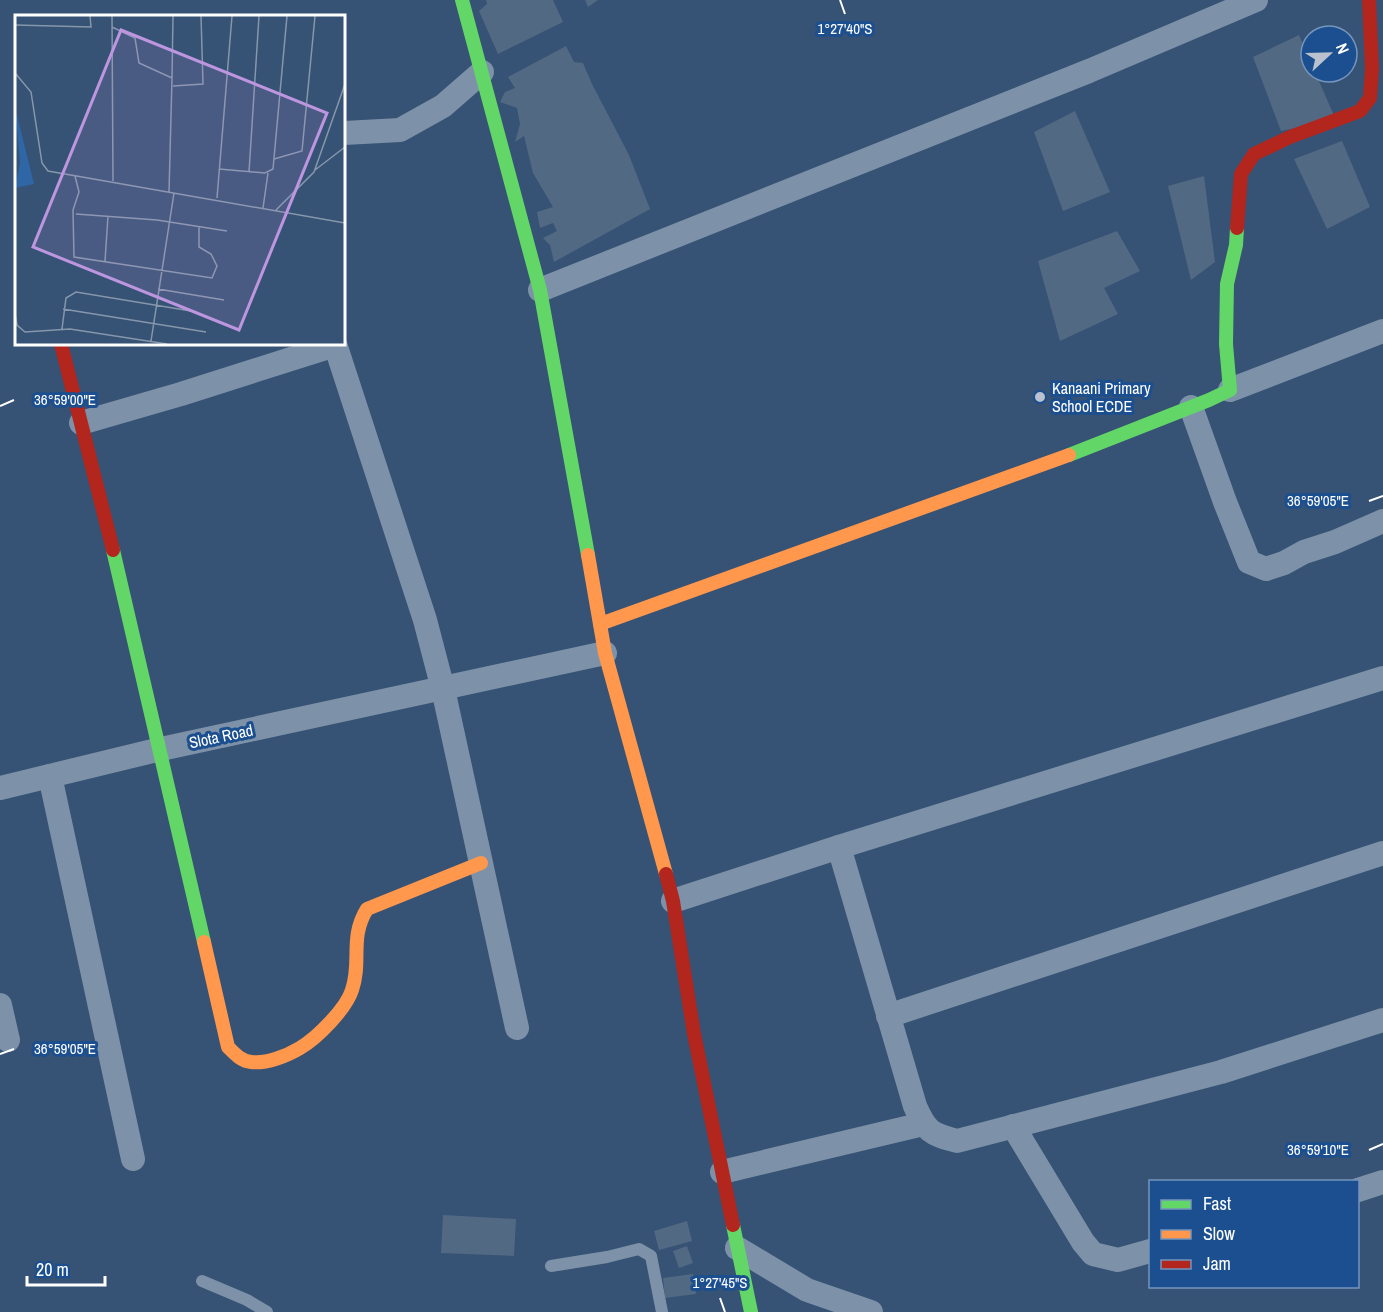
<svg xmlns="http://www.w3.org/2000/svg" width="1383" height="1312" font-family="'Archivo Narrow',sans-serif">
<rect width="100%" height="100%" fill="#365274"/>
<g fill="#526984">
<path d="M486,0H553L563,22L498,54L479,11L487,4Z"/>
<path d="M585,0H598L588,7Z"/>
<path d="M1299,35L1311,63V72H1315L1336,120L1281,131L1253,57Z"/>
<path d="M566,46L574,62L583,63L592,84L629,155L650,209L554,262L550,245L543,238L557,231L553,223L540,228L537,212L553,207L533,173L524,136L515,142L520,124L517,108L500,102L505,92L515,88L508,77Z"/>
<path d="M1075,111L1110,192L1063,211L1034,132Z"/>
<path d="M1342,141L1370,207L1327,229L1294,159Z"/>
<path d="M1204,176L1215,262L1191,280L1168,186Z"/>
<path d="M1117,231L1140,271L1104,288L1118,314L1060,341L1038,261Z"/>
<path d="M443,1215L516,1219L514,1256L441,1253Z"/>
<path d="M687,1221L692,1241L659,1250L654,1231Z"/>
<path d="M687,1246L693,1263L679,1268L673,1251Z"/>
<path d="M693,1274L696,1294L665,1298L663,1278Z"/>
</g>
<g fill="none" stroke-linecap="round" stroke-linejoin="round">
<g stroke="#7d92a8" stroke-width="12">
<path d="M551,1266L607,1257L639,1249L651,1256L662,1312"/>
<path d="M202,1281L247,1300L267,1312"/>
</g>
<g stroke="#7d92a8" stroke-width="24">
<path d="M344,133L400,130L443,106L482,72"/>
<path d="M540,290L1089,71L1256,0"/>
<path d="M335,344L425,620L443,689L517,1028"/>
<path d="M1230,390L1383,331"/>
<path d="M1191,407L1225,502L1249,562L1266,569L1284,563L1304,552L1335,542L1383,521"/>
<path d="M81,423L181,394L335,345"/>
<path d="M50,776L133,1159"/>
<path d="M0,788L161,749L605,653"/>
<path d="M839,847L915,1106C926,1131 930,1134 957,1141L1221,1072L1383,1020"/>
<path d="M673,901L839,847L1383,678"/>
<path d="M0,1005L8,1040"/>
<path d="M888,1016L1383,853"/>
<path d="M1013,1126L1083,1242L1093,1254L1118,1260L1150,1251"/>
<path d="M722,1172L923,1124"/>
<path d="M1358,1190L1383,1182"/>
<path d="M737,1248L807,1290L871,1312"/>
</g>
<g stroke="#63d668" stroke-width="14">
<path d="M462,0L540,290L588,555"/>
<path d="M1069,455L1209,400L1230,390L1226,344L1227,284L1236,245L1237,228"/>
<path d="M113,550L204,942"/>
<path d="M733,1225L751,1312"/>
</g>
<g stroke="#ff974d" stroke-width="14">
<path d="M588,555L605,653L666,874"/>
<path d="M600,624L1069,455"/>
<path d="M204,942L228,1047C235,1054 241,1061 251,1062C266,1064 287,1056 300,1048C317,1038 346,1009 352,990C362,961 349,938 367,909L481,863"/>
</g>
<g stroke="#b3261e" stroke-width="14">
<path d="M1237,228L1241,174L1254,154L1290,137L1360,111L1370,98L1372,68L1369,0"/>
<path d="M61,344L113,550"/>
<path d="M666,874L673,901L694,1034L733,1225"/>
</g>
</g>
<path fill="none" stroke="#fff" stroke-width="2" d="M840,0L845,14M0,406L14,400M1369,501L1383,496M0,1054L14,1049M1369,1150L1383,1144M720,1298L725,1312"/>
<circle fill="#b9c2ce" stroke="#1b4f8f" stroke-width="2" cx="1040" cy="397" r="6"/>
<g text-anchor="middle" stroke-width="6" stroke-linejoin="round" paint-order="stroke">
<g font-size="16" fill="#fff" stroke="#1b4f8f" text-anchor="start">
<text x="1052" y="394">Kanaani Primary<tspan x="1052" dy="18">School ECDE</tspan></text>
</g>
<g font-size="16" fill="#fff" stroke="#1b4f8f">
<text transform="translate(221 736) rotate(-12)" y="6">Slota Road</text>
</g>
</g>
<g transform="translate(15 15)">
<rect width="330" height="330" fill="#365274"/>
<path d="M0,92L19,169L0,173L5,148Z" fill="#2f66a5"/>
<path fill="none" stroke="#8697ac" stroke-width="1.5" d="M97,1L98,166M0,10L76,12L75,1M97,12L120,23L124,48L157,63L154,177M0,58L16,77L27,148L33,156L330,208M157,63L158,1M158,71L188,69L186,1M259,144L287,136L300,1M204,154L250,158L258,154L272,1M300,155L330,132M234,157L244,1M60,161L64,177L58,195L59,242L197,263L202,251L196,239L184,232V211M202,183L217,1M248,193L253,158M261,195L299,157L330,69M61,199L142,205L212,216M90,246L93,201M143,274L209,285M48,294L191,317M0,298L2,310L10,317L55,314L152,329M47,314L51,283L61,277L182,297M136,326L159,178"/>
<path fill="#bd96df" fill-opacity="0.15" stroke="#bd96df" stroke-width="3" d="M106,15L312,98L224,315L18,232Z"/>
<rect width="330" height="330" fill="none" stroke="#fff" stroke-width="3"/>
</g>
<g font-size="15" text-anchor="middle" fill="#fff" stroke="#1b4f8f" stroke-width="6" stroke-linejoin="round" paint-order="stroke">
<text x="845" y="34">1°27'40"S</text>
<text x="65" y="405">36°59'00"E</text>
<text x="1318" y="506">36°59'05"E</text>
<text x="65" y="1054">36°59'05"E</text>
<text x="1318" y="1155">36°59'10"E</text>
<text x="720" y="1288">1°27'45"S</text>
</g>
<rect x="1149" y="1180" width="210" height="108" fill="#1b4f8f" stroke="#7695bc" stroke-width="1.5"/>
<rect x="1161" y="1200" width="30" height="9" fill="#63d668" stroke="#7695bc" stroke-width="1.5"/>
<text x="1203" y="1210" font-size="18" fill="#ffffff">Fast</text>
<rect x="1161" y="1230" width="30" height="9" fill="#ff974d" stroke="#7695bc" stroke-width="1.5"/>
<text x="1203" y="1240" font-size="18" fill="#ffffff">Slow</text>
<rect x="1161" y="1260" width="30" height="9" fill="#b3261e" stroke="#7695bc" stroke-width="1.5"/>
<text x="1203" y="1270" font-size="18" fill="#ffffff">Jam</text>
<g transform="translate(1329 54) rotate(68)"><circle r="28" fill="#1b4f8f" stroke="#7695bc" stroke-width="1.5"/>
<path d="M0-4.5L10 22L0 15L-10 22Z" fill="#b9c2ce"/>
<text y="-9" font-size="16" font-weight="bold" text-anchor="middle" fill="#ffffff">N</text>
</g>
<path d="M27 1276v9h78v-9" fill="none" stroke="#ffffff" stroke-width="3"/>
<text x="36" y="1276" font-size="18" fill="#ffffff" stroke="#1b4f8f" stroke-width="4.5" paint-order="stroke">20 m</text>
</svg>
